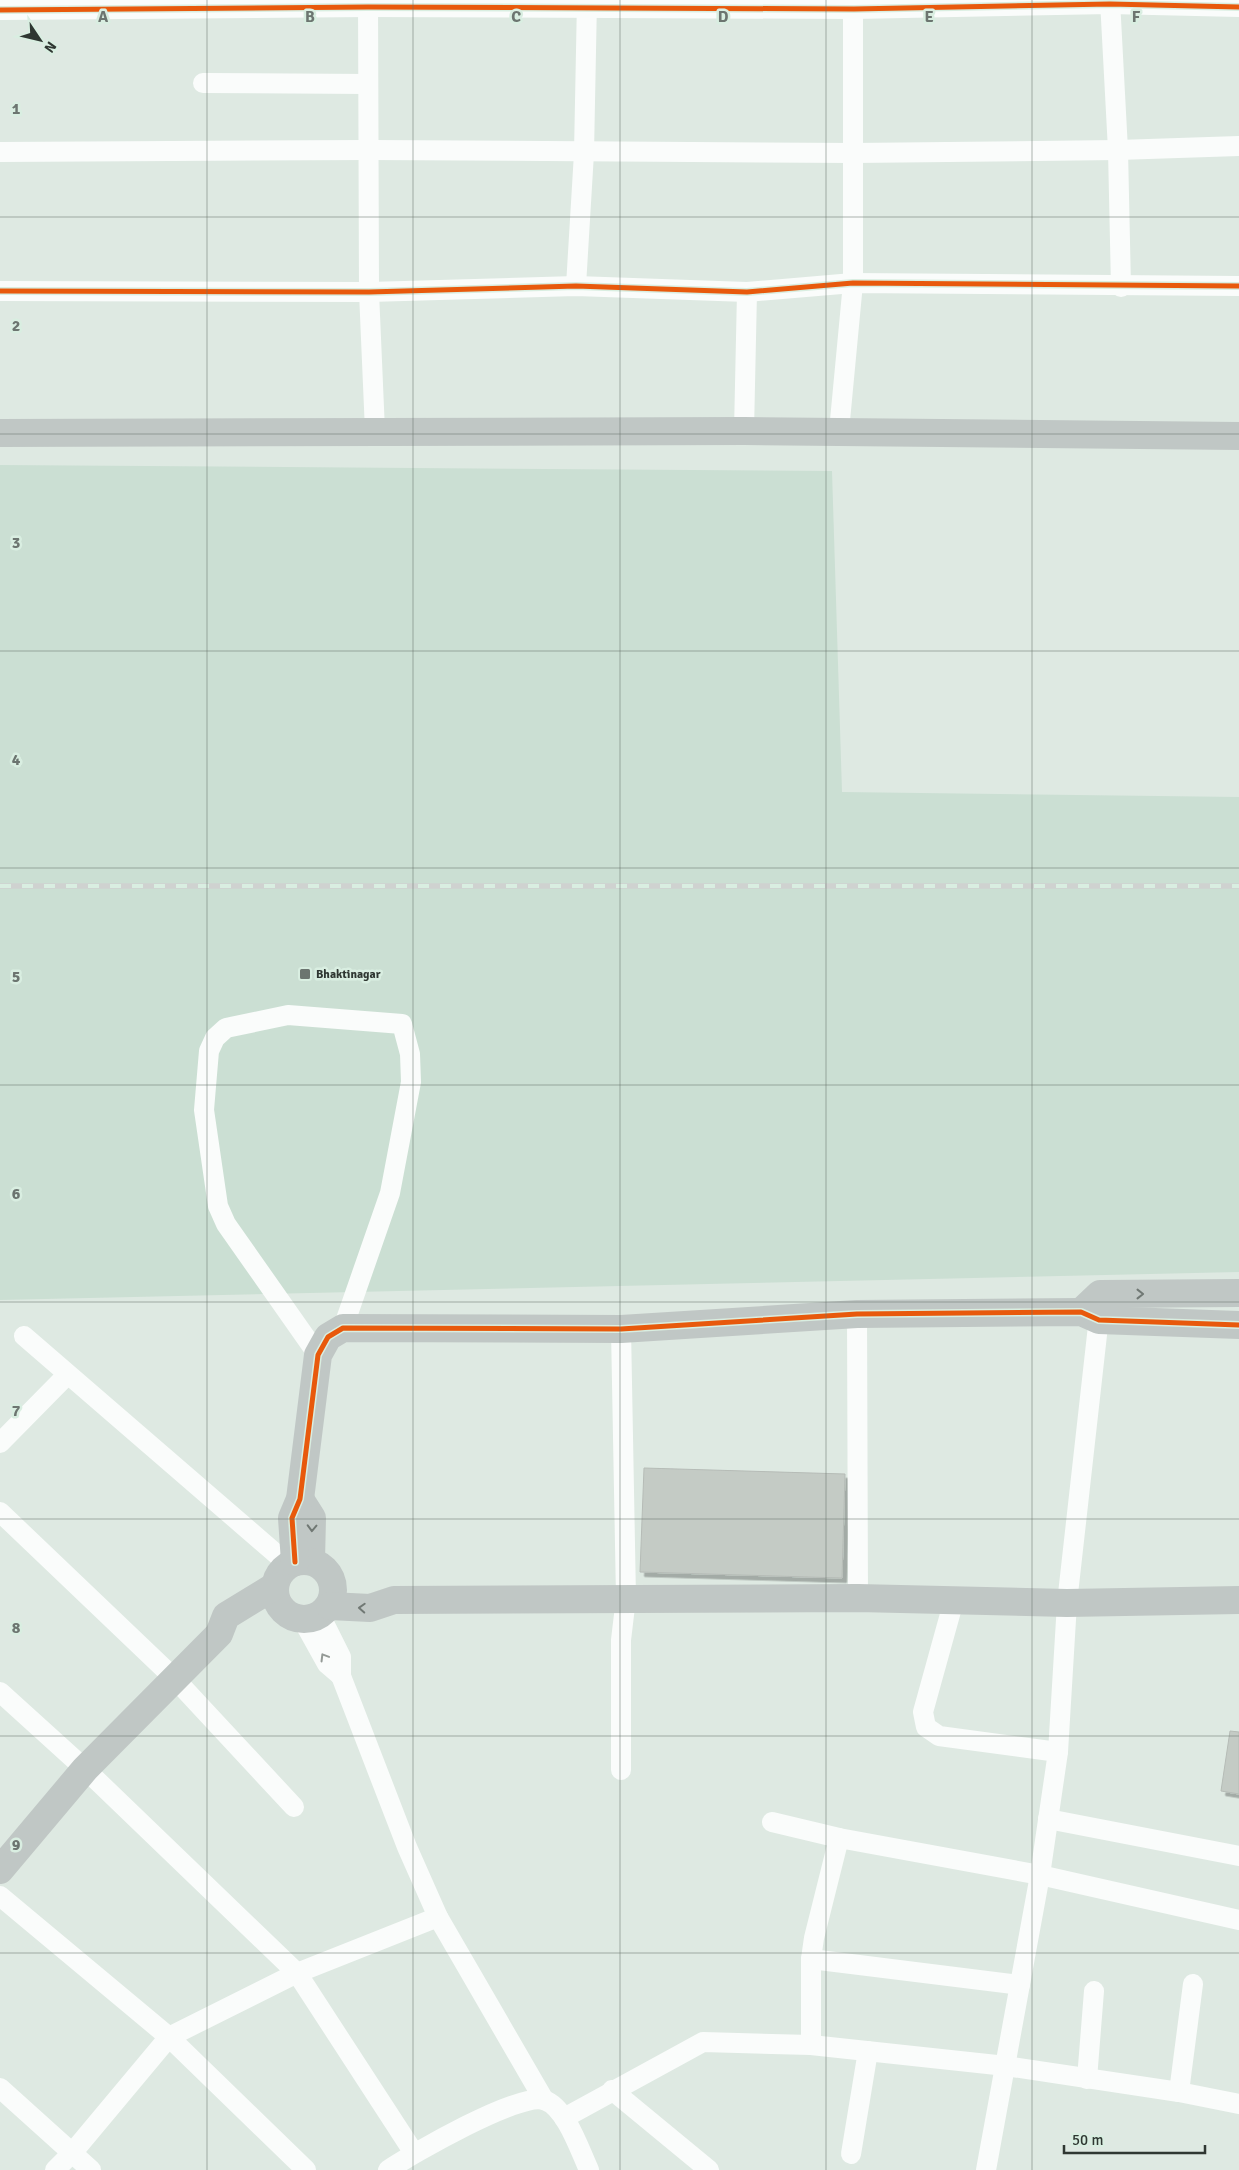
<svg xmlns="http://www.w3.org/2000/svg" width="1239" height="2170" font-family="Signika,sans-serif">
<defs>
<filter id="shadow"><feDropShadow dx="4.5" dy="4.5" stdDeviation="0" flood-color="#0004"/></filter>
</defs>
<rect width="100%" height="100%" fill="#dee9e2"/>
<path fill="#cbdfd3" d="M0,465L832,471L842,792L1239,797V1272L0,1300Z"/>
<g fill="#c4cbc5" stroke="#b6bcb7" filter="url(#shadow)">
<path d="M644,1468L845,1474L842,1578L640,1572Z"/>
<path d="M1230,1731L1239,1732V1794L1221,1791Z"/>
</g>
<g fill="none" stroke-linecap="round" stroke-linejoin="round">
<g stroke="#fafcfb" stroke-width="20">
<path d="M368,0L369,292L375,431"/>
<path d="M1110,0L1118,150L1121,287"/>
<path d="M0,10L368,7L854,9L1110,4L1239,7"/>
<path d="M203,83L368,84"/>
<path d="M0,152L369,150L854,153L1118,150L1239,146"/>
<path d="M576,286L584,153L587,0"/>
<path d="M0,291L369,292L576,286L747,292L853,283L1239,286"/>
<path d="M744,431L747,292"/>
<path d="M839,431L853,283V0"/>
<path d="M857,1314L858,1598"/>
<path d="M24,1336L289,1565"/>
<path d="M318,1355L226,1224L218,1206L204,1110L209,1051L215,1038L226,1028L288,1015L402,1024L410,1054L411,1082L390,1193L343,1328"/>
<path d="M0,1443L67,1375"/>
<path d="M0,1512L175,1679L294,1807"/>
<path d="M954,1600L923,1712L926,1727L939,1736L1058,1752"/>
<path d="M302,1619L327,1664L341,1676V1657L320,1615"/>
<path d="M341,1676L407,1847L438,1917L544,2100"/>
<path d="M0,1692L85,1769L297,1973L414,2153"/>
<path d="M621,1770V1640L626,1598L621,1329"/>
<path d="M1048,1819L1239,1856"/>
<path d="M772,1822L839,1838L1040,1875L1239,1920"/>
<path d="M0,1896L169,2037L306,2170"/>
<path d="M811,1959L1020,1985"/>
<path d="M811,2045V1959L814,1938L839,1838"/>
<path d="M1087,2079L1094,1991"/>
<path d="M0,2088L91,2170"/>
<path d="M612,2090L709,2170"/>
<path d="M1179,2092L1193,1984"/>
<path d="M564,2118L703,2042L811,2045L1006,2066L1179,2092L1239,2104"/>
<path d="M851,2154L868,2051"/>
<path d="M55,2170L73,2152L169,2037L297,1973L438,1917"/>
<path d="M388,2170C412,2154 519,2092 544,2100C566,2107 580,2151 589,2170"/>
<path d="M986,2170L1040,1875L1058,1752L1067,1603L1100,1308"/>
</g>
<g stroke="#c0c7c5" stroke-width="28">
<path d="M0,433L744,431L1239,436"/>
<path d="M1081,1312L1100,1294L1239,1293"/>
<path d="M300,1499L312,1518L311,1561"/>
<circle cx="304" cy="1590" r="29"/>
<path d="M295,1562L292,1518L300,1499L318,1355L328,1337L343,1328L621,1329L857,1314L1081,1312L1099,1320L1239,1325"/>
<path d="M330,1606L370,1608L394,1600L858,1598L1067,1603L1239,1600"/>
<path d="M0,1870L85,1769L219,1634L226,1616L275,1586"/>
</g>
<defs>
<path id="rail" d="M0,886H1239"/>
</defs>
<use href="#rail" stroke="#cfd2d0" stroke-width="5.5"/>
<use href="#rail" stroke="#d9eee1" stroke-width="4" stroke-dasharray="11" stroke-linecap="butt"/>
<defs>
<g id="cycleway">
<path d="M0,10L368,7L854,9L1110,4L1239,7"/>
<path d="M0,291L369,292L576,286L747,292L853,283L1239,286"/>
<path d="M295,1562L292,1518L300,1499L318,1355L328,1337L343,1328L621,1329L857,1314L1081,1312L1099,1320L1239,1325"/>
</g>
</defs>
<use href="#cycleway" stroke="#d9eee1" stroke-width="8"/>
<use href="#cycleway" stroke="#e8590c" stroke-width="5"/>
</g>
<defs><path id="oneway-chevron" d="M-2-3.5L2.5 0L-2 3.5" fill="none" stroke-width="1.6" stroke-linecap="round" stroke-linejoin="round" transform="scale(1.25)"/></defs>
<g stroke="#707874">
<use href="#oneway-chevron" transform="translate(1140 1294)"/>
<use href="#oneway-chevron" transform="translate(312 1528) rotate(92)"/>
<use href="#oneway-chevron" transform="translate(362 1608) rotate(-177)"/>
</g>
<use stroke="#949a96" href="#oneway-chevron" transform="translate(324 1657) rotate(-121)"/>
<path fill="none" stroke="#6c7570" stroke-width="1" stroke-opacity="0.55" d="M207,0V2170M413,0V2170M620,0V2170M826,0V2170M1032,0V2170M0,217H1239M0,434H1239M0,651H1239M0,868H1239M0,1085H1239M0,1302H1239M0,1519H1239M0,1736H1239M0,1953H1239"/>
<rect fill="#6c7570" stroke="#d9eee1" stroke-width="2" x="299" y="968" width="12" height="12" rx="2.5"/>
<g text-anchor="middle" stroke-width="5" stroke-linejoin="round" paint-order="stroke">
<g font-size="12" font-weight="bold" fill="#2f3732" stroke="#d9eee1" text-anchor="start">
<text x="316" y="978">Bhaktinagar</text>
</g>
</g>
<g font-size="16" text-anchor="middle" font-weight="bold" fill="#6c7570" stroke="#d9eee1" stroke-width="5" stroke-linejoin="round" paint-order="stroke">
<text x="103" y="22">A</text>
<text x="310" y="22">B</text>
<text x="516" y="22">C</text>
<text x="723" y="22">D</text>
<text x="929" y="22">E</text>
<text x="1136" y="22">F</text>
<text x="16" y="114">1</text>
<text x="16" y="331">2</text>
<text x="16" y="548">3</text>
<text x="16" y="765">4</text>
<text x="16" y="982">5</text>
<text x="16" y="1199">6</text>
<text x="16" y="1416">7</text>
<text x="16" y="1633">8</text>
<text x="16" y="1850">9</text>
</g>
<g transform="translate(40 40) rotate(125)" stroke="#d9eee1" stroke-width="4" paint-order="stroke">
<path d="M0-4L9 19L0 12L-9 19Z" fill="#2f3732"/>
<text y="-8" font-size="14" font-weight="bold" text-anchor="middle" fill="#2f3732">N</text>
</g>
<path d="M1064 2145v8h141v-8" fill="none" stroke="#2f3732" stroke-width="2.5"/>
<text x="1072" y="2145" font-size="15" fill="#2f3732" stroke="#d9eee1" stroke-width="4" paint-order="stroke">50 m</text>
</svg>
